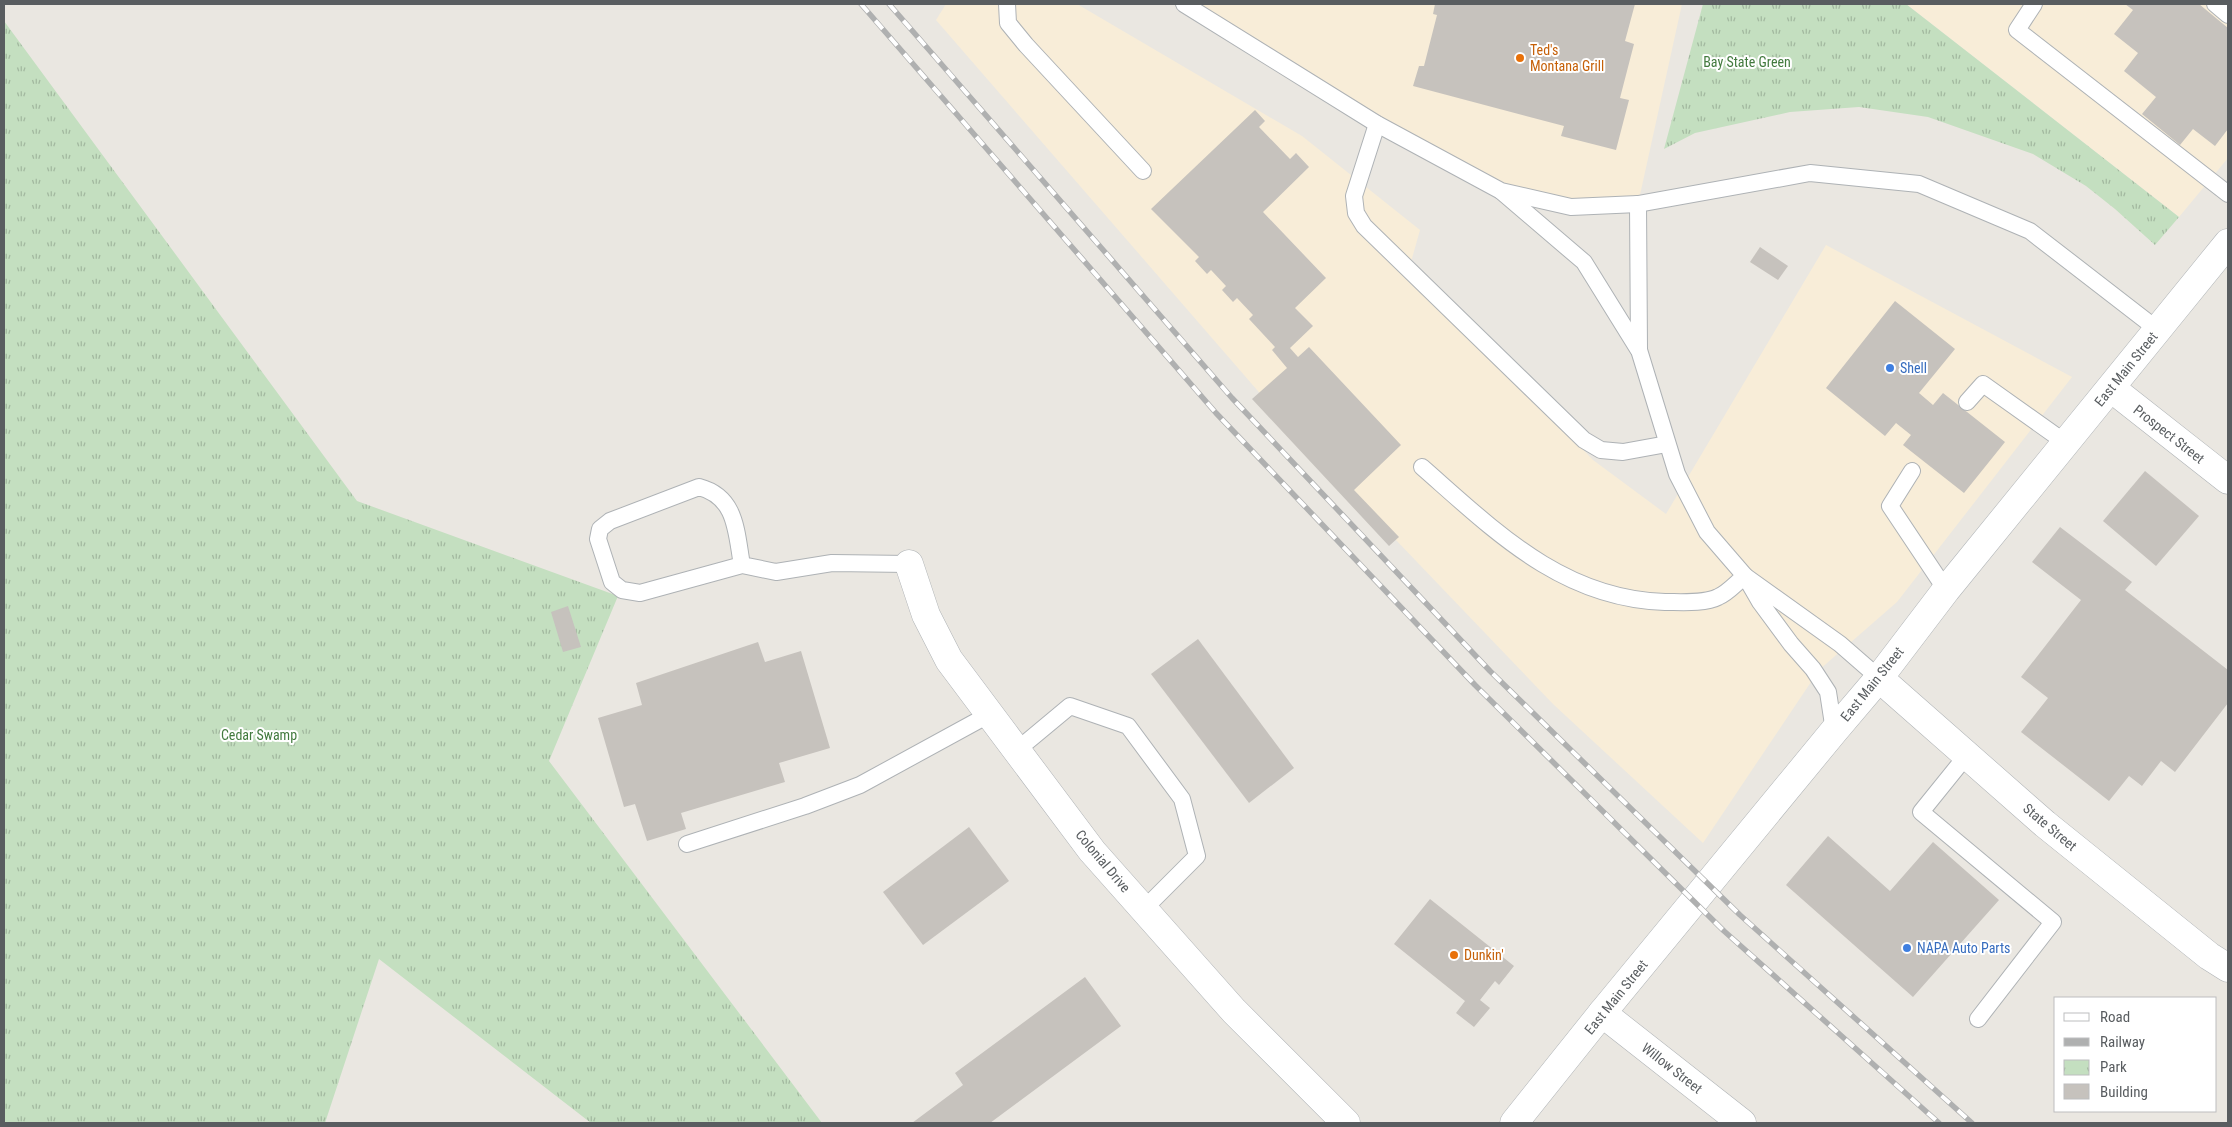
<svg xmlns="http://www.w3.org/2000/svg" width="2232" height="1127" font-family="'Roboto Condensed',sans-serif">
<defs>
<pattern id="park-tufts" width="24" height="20" patternUnits="userSpaceOnUse" patternTransform="scale(1.25)"><rect width="24" height="20" fill="#c4dfc0"/><path d="M3 7l-1-3M5 7V3M7 7l1-3M15 17l-1-3M17 17v-4M19 17l1-3" fill="none" stroke="#a2b89f"/></pattern>
</defs>
<rect width="100%" height="100%" fill="#eae7e1"/>
<g fill="#f8edd8">
<path d="M946,4H1077L1302,136L1420,230L1409,269L1593,460L1666,514L1826,245L2072,377L1897,602L1819,670L1703,843L1553,704L1304,444L936,20Z"/>
<path d="M1184,4H1682L1638,204L1571,207L1501,191Z"/>
<path d="M1906,4H2228V158L2179,217Z"/>
</g>
<g fill="url(#park-tufts)">
<path d="M1703,4H1906L2179,217L2155,245L2115,209L2086,186L2033,154L1928,117L1859,107L1790,112L1695,133L1664,149Z"/>
<path d="M4,21L357,501L618,596L549,761L822,1123H591L379,959L325,1123H4Z"/>
</g>
<g fill="#c6c2bd">
<path d="M1435,4H1635L1625,41L1634,44L1620,98L1629,100L1616,150L1561,136L1564,126L1413,86L1419,66H1424L1437,15L1433,14Z"/>
<path d="M2125,4H2199L2228,28V129L2215,146L2193,129L2180,145L2142,114L2156,97L2124,71L2138,53L2114,34L2133,10Z"/>
<path d="M1255,110L1265,121L1259,127L1290,159L1296,153L1309,167L1263,212L1326,278L1295,308L1313,326L1290,348L1298,357L1309,347L1401,445L1354,490L1399,537L1389,546L1252,399L1287,368L1272,350L1275,347L1249,319L1253,315L1237,298L1233,302L1222,290L1226,286L1211,270L1207,274L1195,261L1199,257L1151,209Z"/>
<path d="M1760,247L1788,266L1778,280L1750,262Z"/>
<path d="M1895,301L1955,349L1919,393L1933,405L1943,393L2005,442L1964,493L1903,445L1911,435L1896,423L1885,436L1826,388Z"/>
<path d="M2145,471L2199,516L2156,566L2103,521Z"/>
<path d="M2060,527L2132,582L2125,590L2228,670V703L2175,772L2161,761L2142,786L2129,776L2109,801L2021,732L2048,698L2021,677L2081,600L2032,562Z"/>
<path d="M568,606L581,647L563,652L551,612Z"/>
<path d="M1198,639L1294,768L1249,803L1151,674Z"/>
<path d="M758,642L765,662L801,651L830,748L779,763L785,782L681,813L686,829L647,841L635,804L624,807L598,718L642,705L636,683Z"/>
<path d="M969,827L1009,881L923,945L883,892Z"/>
<path d="M1828,836L1890,891L1933,842L1999,900L1913,997L1786,885Z"/>
<path d="M1430,899L1514,966L1499,985L1495,981L1480,1000L1490,1008L1474,1027L1456,1013L1465,1001L1394,944Z"/>
<path d="M1085,977L1121,1026L990,1123H912L963,1085L955,1073Z"/>
</g>
<g fill="none" stroke-linecap="round" stroke-linejoin="round">
<defs>
<g id="service">
<path d="M1007,4L1008,23L1026,45L1143,171"/>
<path d="M1184,4L1377,124L1501,191L1571,207L1638,204L1810,173L1919,184L2030,231L2158,330"/>
<path d="M2034,4L2017,30L2228,194"/>
<path d="M2215,4L2228,15"/>
<path d="M1377,124L1354,196L1356,213L1364,226L1584,440L1601,450L1623,452L1667,444"/>
<path d="M1502,192L1584,262L1638,349"/>
<path d="M1967,402L1983,384L2066,443"/>
<path d="M1422,467C1495,531 1562,599 1665,602C1680,602 1705,604 1718,597C1728,593 1737,582 1745,576L1707,532L1677,474L1639,350L1638,204"/>
<path d="M1912,471L1890,506L1946,590"/>
<path d="M742,565C736,532 737,497 699,487L610,521L600,529L598,539L612,582L622,590L640,593L742,565L776,572L832,563L909,564"/>
<path d="M1834,731L1828,692L1813,669L1791,644L1760,602L1745,576L1840,644L1879,678"/>
<path d="M1017,750L1070,706L1128,726L1182,799L1197,856L1144,909"/>
<path d="M1967,755L1921,812L2053,922L1978,1019"/>
<path d="M687,844L805,806L860,785L990,714"/>
</g>
<g id="minor">
<path d="M2111,388L2228,480"/>
<path d="M909,564L926,615L949,660L1092,851L1234,1011L1346,1123"/>
<path d="M1879,678L2045,824L2209,956L2228,968"/>
<path d="M1602,1013L1742,1123"/>
</g>
<path id="secondary" d="M1514,1123L1602,1013L1834,731L1879,678L1946,590L2228,243"/>
</defs>
<use href="#service" stroke="#aeb2b5" stroke-width="18"/>
<use href="#minor" stroke="#aeb2b5" stroke-width="29"/>
<use href="#secondary" stroke="#b0b4b7" stroke-width="29"/>
<use href="#service" stroke="#fff" stroke-width="16"/>
<use href="#minor" stroke="#fff" stroke-width="28"/>
<use href="#secondary" stroke="#fff" stroke-width="28"/>
<defs>
<g id="rail">
<path d="M861,4L1216,413L1475,685L1724,931L1939,1123"/>
<path d="M889,4L1232,398L1490,671L1740,915L1972,1123"/>
</g>
</defs>
<use href="#rail" stroke="#afb0b0" stroke-width="5.5"/>
<use href="#rail" stroke="#fff" stroke-width="4" stroke-dasharray="11" stroke-linecap="butt"/>
</g>
<g fill="#e8710a" stroke="#fff" stroke-width="2">
<circle cx="1520" cy="58" r="5"/>
<circle cx="1454" cy="955" r="5"/>
</g>
<g fill="#3f7fe0" stroke="#fff" stroke-width="2">
<circle cx="1890" cy="368" r="5"/>
<circle cx="1907" cy="948" r="5"/>
</g>
<g text-anchor="middle" stroke-width="4" stroke-linejoin="round" paint-order="stroke">
<g font-size="14" fill="#c56008" stroke="#fff" text-anchor="start">
<text x="1530" y="55">Ted's<tspan x="1530" dy="16">Montana Grill</tspan></text>
<text x="1464" y="960">Dunkin'</text>
</g>
<g font-size="14" fill="#427a3e" stroke="#fff">
<text x="1747" y="67">Bay State Green</text>
<text x="259" y="740">Cedar Swamp</text>
</g>
<g font-size="14" fill="#366cbe" stroke="#fff" text-anchor="start">
<text x="1900" y="373">Shell</text>
<text x="1917" y="953">NAPA Auto Parts</text>
</g>
<g font-size="14" fill="#595d60" stroke="#fff">
<text transform="translate(2126 369) rotate(-51)" y="5">East Main Street</text>
<text transform="translate(2169 434) rotate(38)" y="5">Prospect Street</text>
<text transform="translate(1872 684) rotate(-51)" y="5">East Main Street</text>
<text transform="translate(2050 827) rotate(40)" y="5">State Street</text>
<text transform="translate(1103 861) rotate(50)" y="5">Colonial Drive</text>
<text transform="translate(1616 997) rotate(-51)" y="5">East Main Street</text>
<text transform="translate(1672 1068) rotate(38)" y="5">Willow Street</text>
</g>
</g>
<rect width="2232" height="1127" fill="none" stroke="#595d60" stroke-width="10"/>
<rect x="2054" y="997" width="162" height="115" fill="#ffffff" stroke="#bdbebf"/>
<rect x="2064" y="1013" width="25" height="8" fill="#ffffff" stroke="#bdbebf"/>
<text x="2100" y="1022" font-size="15" fill="#595d60">Road</text>
<rect x="2064" y="1038" width="25" height="8" fill="#afb0b0" stroke="#bdbebf"/>
<text x="2100" y="1047" font-size="15" fill="#595d60">Railway</text>
<rect x="2064" y="1060" width="25" height="15" fill="url(#park-tufts)" stroke="#bdbebf"/>
<text x="2100" y="1072" font-size="15" fill="#595d60">Park</text>
<rect x="2064" y="1084" width="25" height="15" fill="#c6c2bd" stroke="#bdbebf"/>
<text x="2100" y="1097" font-size="15" fill="#595d60">Building</text>
</svg>
